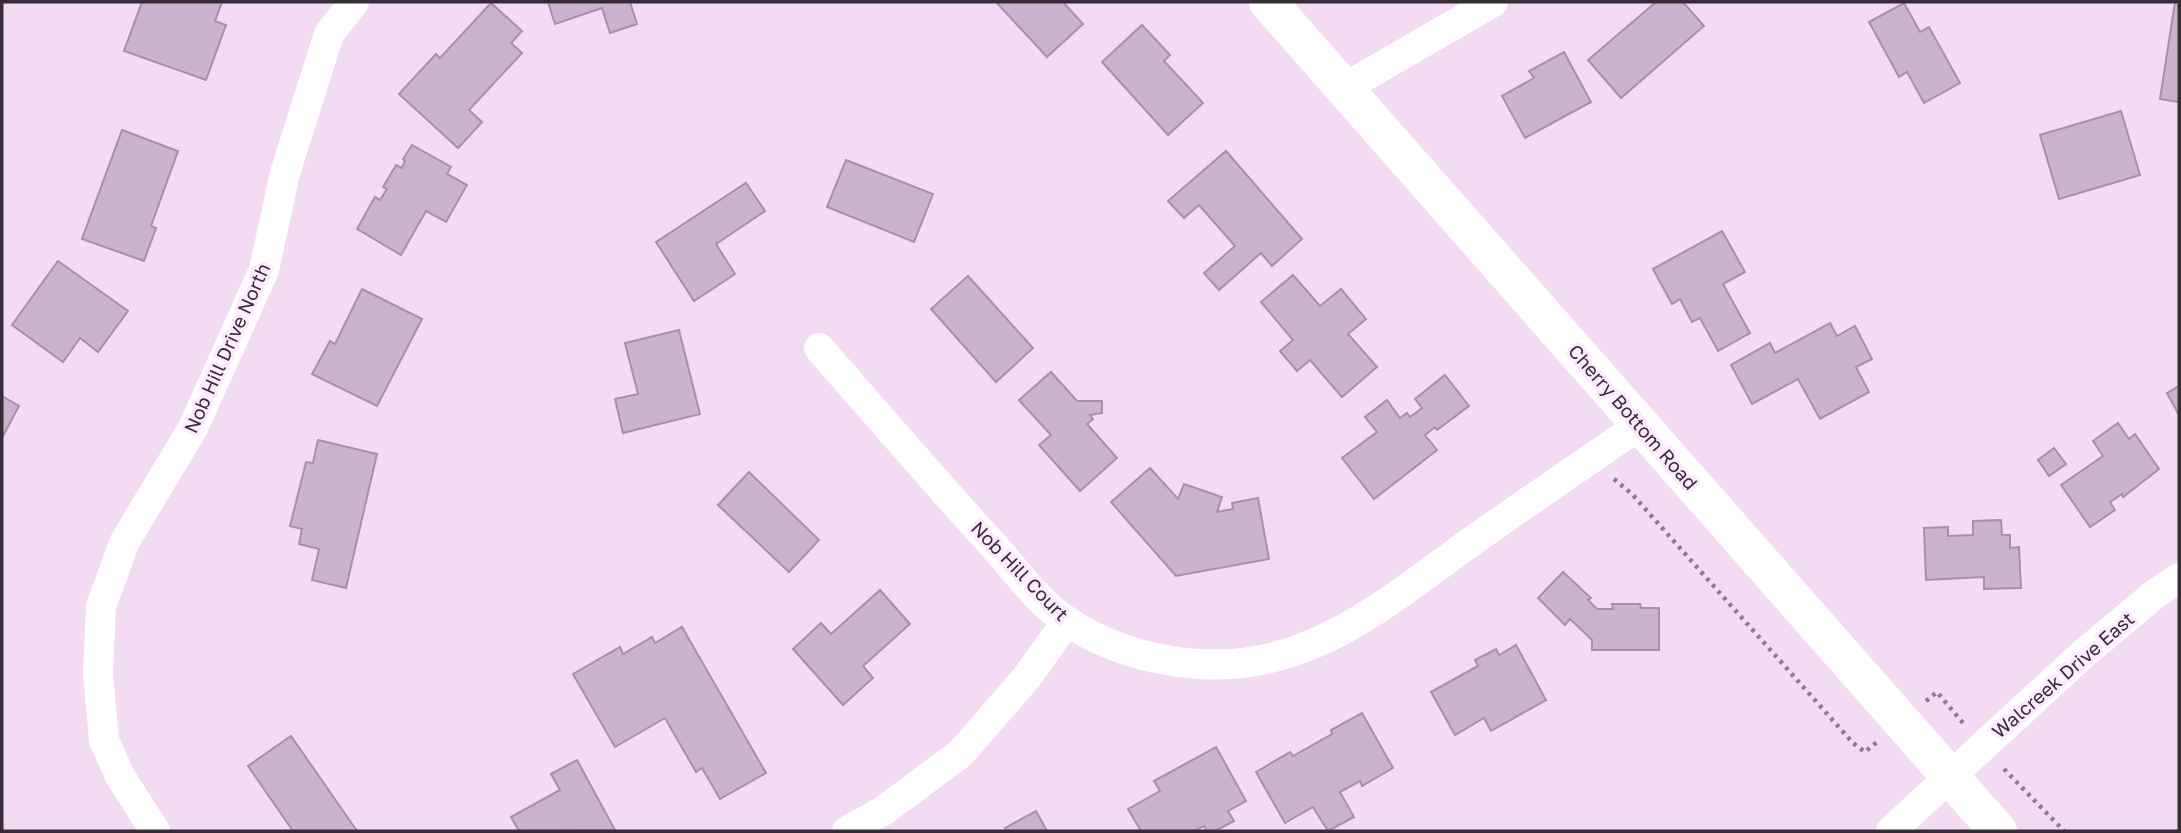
<svg xmlns="http://www.w3.org/2000/svg" width="2181" height="833" font-family="'Golos Text',sans-serif">
<rect width="100%" height="100%" fill="#f4dbf4"/>
<g fill="#cab4cb" stroke="#a891a8" stroke-width="2">
<path d="M142,2H222L215,21L226,25L206,80L124,51Z"/>
<path d="M548,2H630L637,24L610,33L602,8L555,24Z"/>
<path d="M996,2H1063L1083,24L1047,57Z"/>
<path d="M1656,2H1683L1704,26L1621,98L1588,60Z"/>
<path d="M2175,2H2179V102L2160,99Z"/>
<path d="M491,3L522,31L511,43L522,53L469,110L482,122L458,148L399,94L436,54L440,58Z"/>
<path d="M1904,3L1920,32L1929,27L1960,83L1924,103L1907,72L1899,77L1869,22Z"/>
<path d="M1142,25L1170,55L1164,61L1203,103L1168,135L1102,62Z"/>
<path d="M1564,52L1591,102L1525,138L1502,96L1534,78L1529,71Z"/>
<path d="M2121,111L2140,175L2059,199L2040,135Z"/>
<path d="M122,130L178,151L151,226L156,228L144,261L82,239Z"/>
<path d="M412,145L451,167L447,174L467,185L446,222L426,211L401,255L357,229L375,197L380,200L387,189L383,187L396,165L402,168L405,161L403,159Z"/>
<path d="M1226,151L1302,239L1272,266L1261,253L1219,290L1204,273L1235,246L1199,205L1184,218L1168,201Z"/>
<path d="M846,160L933,194L914,242L827,207Z"/>
<path d="M746,183L765,211L716,244L735,274L694,301L656,242Z"/>
<path d="M1722,231L1745,272L1723,284L1750,333L1718,351L1700,318L1692,322L1680,299L1672,304L1653,269Z"/>
<path d="M58,261L128,311L98,352L80,338L63,362L12,325Z"/>
<path d="M1293,275L1320,306L1341,289L1366,319L1348,334L1377,367L1342,397L1310,360L1297,371L1280,351L1293,340L1261,302Z"/>
<path d="M968,276L1033,348L996,382L931,309Z"/>
<path d="M362,289L422,319L377,406L312,374L330,341L335,344Z"/>
<path d="M1830,323L1837,336L1855,326L1872,359L1856,367L1869,392L1820,419L1798,379L1752,404L1731,365L1770,343L1775,353Z"/>
<path d="M679,330L700,414L623,433L615,399L638,394L625,343Z"/>
<path d="M1051,372L1077,401H1102V413L1090,415L1093,419L1087,424L1117,458L1080,491L1039,445L1051,435L1019,400Z"/>
<path d="M1445,375L1469,406L1437,430L1435,427L1425,435L1437,450L1374,499L1342,458L1377,432L1365,417L1387,400L1400,418L1407,413L1410,417L1422,408L1415,399Z"/>
<path d="M2179,386V415L2167,393Z"/>
<path d="M2,396L19,406L2,438Z"/>
<path d="M2118,423L2129,439L2135,434L2159,469L2123,497L2122,494L2110,502L2115,510L2090,527L2061,485L2103,456L2093,441Z"/>
<path d="M318,440L377,454L346,588L312,580L319,549L299,544L302,529L290,526L306,462L313,463Z"/>
<path d="M2054,448L2066,464L2049,476L2038,460Z"/>
<path d="M1150,468L1178,499L1184,484L1222,497L1217,512L1233,509L1232,503L1258,498L1269,559L1176,576L1111,502Z"/>
<path d="M749,472L819,540L789,572L718,505Z"/>
<path d="M2001,520L2002,535H2010V548L2019,547L2021,588L1984,589V577L1926,580L1924,528L1948,527V536L1973,535V521Z"/>
<path d="M1563,572L1591,598L1588,600L1597,609H1613L1612,604H1640L1641,608H1659V650H1592V640L1570,619L1565,625L1538,598Z"/>
<path d="M880,590L910,624L863,666L873,678L843,705L793,649L821,623L831,634Z"/>
<path d="M682,627L766,773L720,799L702,768L696,772L665,718L615,747L573,674L620,647L623,654L652,637L655,643Z"/>
<path d="M1516,645L1546,700L1491,731L1484,718L1455,735L1431,692L1478,666L1475,660L1496,649L1499,655Z"/>
<path d="M1362,713L1393,768L1362,786L1360,781L1340,792L1354,817L1328,831L1313,807L1285,823L1256,772L1290,752L1293,756L1332,734L1331,730Z"/>
<path d="M291,736L357,831H293L248,766Z"/>
<path d="M1216,747L1246,801L1228,811L1234,821L1215,831H1207L1204,826L1194,831H1141L1128,809L1160,791L1154,781Z"/>
<path d="M577,760L615,830L519,831L511,817L560,790L551,774Z"/>
<path d="M1036,811L1047,831H1007L1005,828Z"/>
</g>
<g fill="none" stroke-linecap="round" stroke-linejoin="round">
<g stroke="#8d7c8d" stroke-width="4.5" stroke-dasharray="3.5 5" stroke-linecap="butt">
<path d="M1614,479L1632,494L1853,743L1865,752L1877,742"/>
<path d="M1926,701L1937,692L1963,723"/>
<path d="M2004,769L2064,831"/>
</g>
<g stroke="#fff" stroke-width="30">
<path d="M1346,87L1493,2"/>
<path d="M819,348C877,414 934,481 994,546C1017,572 1039,603 1068,622C1097,641 1131,654 1166,660C1296,684 1376,610 1475,539C1529,501 1585,463 1640,425"/>
<path d="M155,831L120,776L104,740L98,674L101,606L125,541L193,428L264,270L285,173L329,34L354,2"/>
<path d="M847,831L883,811L961,753L1027,677L1067,621"/>
<path d="M1891,831L2082,655L2155,594L2179,578"/>
</g>
<path stroke="#fff" stroke-width="38" d="M1268,2L1998,831"/>
</g>
<g text-anchor="middle" stroke-width="7" stroke-linejoin="round" paint-order="stroke">
<g font-size="19" fill="#372d37" stroke="#feeafe">
<text transform="translate(227 348) rotate(-66)" y="7">Nob Hill Drive North</text>
<text transform="translate(1633 417) rotate(49)" y="7">Cherry Bottom Road</text>
<text transform="translate(1020 571) rotate(46)" y="7">Nob Hill Court</text>
<text transform="translate(2063 675) rotate(-41)" y="7">Walcreek Drive East</text>
</g>
</g>
<rect width="2181" height="833" fill="none" stroke="#372d37" stroke-width="7"/>
</svg>
